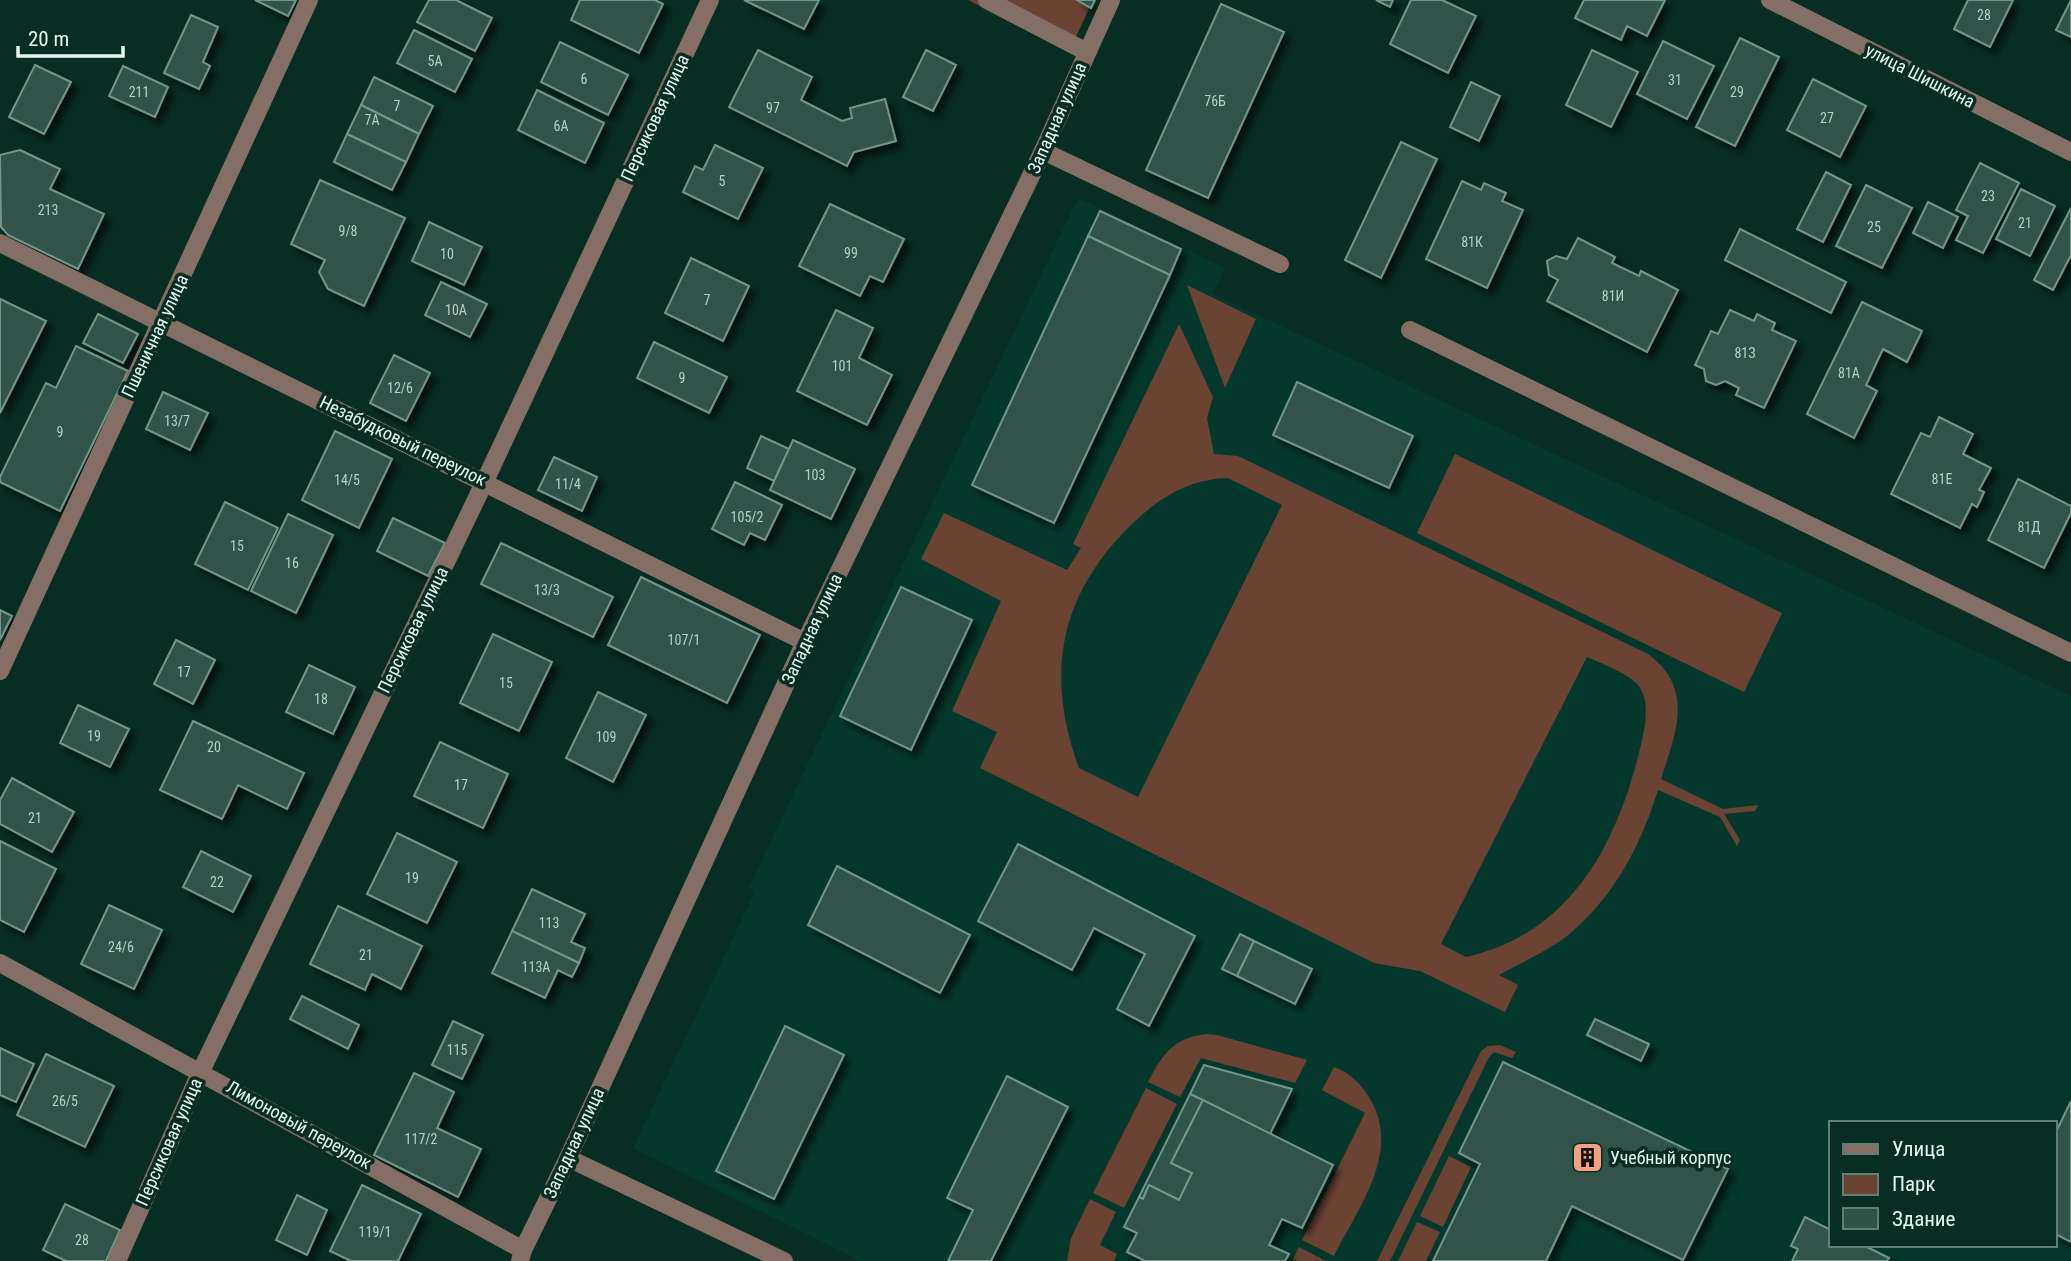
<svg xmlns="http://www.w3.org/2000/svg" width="2071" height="1261" font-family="'Roboto Condensed',sans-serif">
<defs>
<filter id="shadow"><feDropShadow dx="6" dy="6" stdDeviation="3.5" flood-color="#0009"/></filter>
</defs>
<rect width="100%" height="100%" fill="#082e24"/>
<path fill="#05382c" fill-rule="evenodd" d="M1078,198L1225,268L1213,294L2071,696V1261H861L633,1148L754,894L749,887ZM1831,1123H2055V1245H1831Z"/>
<g fill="#6b4333" fill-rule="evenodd">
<path d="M968,0H1093L1069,52Z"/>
<path d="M1187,285L1256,319L1225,388Z"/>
<path d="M1179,324L1213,397L1207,418L1214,454L1238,456L1648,654C1695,689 1676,732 1661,779L1723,809L1758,805L1755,811L1724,814L1740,840L1737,846L1720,817L1658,790C1641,844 1617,892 1573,931C1552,949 1524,961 1499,975L1518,985L1505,1012L1420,971L1374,963L980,768L997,732L952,711L1001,601L921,559L944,513L1067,570L1081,548L1073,544ZM1228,478L1282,505L1138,797L1079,768C1044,673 1060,593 1133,523C1160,497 1190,479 1228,478ZM1587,657C1601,663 1629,674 1638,685C1652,702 1644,733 1639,753C1615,848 1569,934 1466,957L1441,944Z"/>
<path d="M1455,454L1782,613L1744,692L1417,533Z"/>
<path d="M1206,1034L1217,1035L1307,1060L1295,1083L1201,1058L1180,1097L1148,1082C1163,1054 1173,1038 1206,1034Z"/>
<path d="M1500,1045L1516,1052L1512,1058L1494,1052L1489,1057L1390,1261H1377L1481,1051L1488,1046Z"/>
<path d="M1334,1067C1350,1072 1362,1085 1370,1099C1402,1152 1358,1208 1334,1256L1302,1240L1365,1113L1322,1090Z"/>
<path d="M1146,1088L1177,1104L1124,1208L1093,1193Z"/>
<path d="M1449,1156L1471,1167L1443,1227L1420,1216Z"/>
<path d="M1090,1199L1116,1212L1100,1245L1117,1254L1114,1261H1067L1071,1238Z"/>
<path d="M1417,1222L1440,1232L1426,1261H1398Z"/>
<path d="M1299,1247L1326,1261H1292Z"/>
</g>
<g fill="#305348" stroke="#71978a" stroke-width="2" filter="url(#shadow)">
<path d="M255,0H296L288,16Z"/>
<path d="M429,0H456L492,18L475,51L417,22Z"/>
<path d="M580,0H655L663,4L639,53L571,20Z"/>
<path d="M744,0H819L804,29Z"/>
<path d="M1077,0H1095L1091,8Z"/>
<path d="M1376,0H1393L1390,7Z"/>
<path d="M1411,0H1442L1476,16L1448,73L1390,44Z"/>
<path d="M1584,0H1665L1647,36L1627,26L1621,40L1575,18Z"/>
<path d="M1968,0H2013L1990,47L1954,29Z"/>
<path d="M2071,0V37L2056,30Z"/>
<path d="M1221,4L1284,32L1208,198L1146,170Z"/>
<path d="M191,15L218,27L203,62L210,66L199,89L164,73Z"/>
<path d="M414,30L472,59L455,92L397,63Z"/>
<path d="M1740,38L1779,57L1735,146L1696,127Z"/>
<path d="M1663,41L1714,66L1687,119L1637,94Z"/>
<path d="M560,42L628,75L608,115L541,82Z"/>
<path d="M758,50L812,77L801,100L842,121L852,118L850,108L885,99L896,141L854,152L847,166L729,107Z"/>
<path d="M926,50L956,65L933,111L903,97Z"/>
<path d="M1592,50L1638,72L1611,127L1566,105Z"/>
<path d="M35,65L71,82L44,134L9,117Z"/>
<path d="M123,66L168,87L155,117L109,96Z"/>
<path d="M374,77L433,106L419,134L361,105Z"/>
<path d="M1813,79L1866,106L1840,157L1787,130Z"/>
<path d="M1471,82L1500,96L1479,141L1450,127Z"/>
<path d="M537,90L604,123L585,163L518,130Z"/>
<path d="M361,105L419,134L406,162L347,134Z"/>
<path d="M347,134L406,162L392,190L334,162Z"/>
<path d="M1401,142L1437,159L1381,278L1345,260Z"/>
<path d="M715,145L763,168L738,219L683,192L695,166L703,170Z"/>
<path d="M20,150L60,169L50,189L104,214L78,269L8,235L1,227L0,155Z"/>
<path d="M1980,163L2019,183L1983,253L1956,240L1968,216L1956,210Z"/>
<path d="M1826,172L1851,185L1823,242L1797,229Z"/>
<path d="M320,180L405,218L364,306L328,289L319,272L325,260L291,244Z"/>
<path d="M1462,181L1481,190L1484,183L1506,193L1502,201L1523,210L1487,288L1426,259Z"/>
<path d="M1866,185L1912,208L1882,268L1836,246Z"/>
<path d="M2021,189L2055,206L2030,256L1996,239Z"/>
<path d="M1928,202L1958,217L1943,248L1913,233Z"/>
<path d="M830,204L904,239L883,282L870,276L860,296L799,266Z"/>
<path d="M2071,208V255L2053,290L2034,280Z"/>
<path d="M1100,211L1181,249L1170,275L1088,236Z"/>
<path d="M429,222L482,247L464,285L412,261Z"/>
<path d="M1740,229L1846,282L1831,313L1725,260Z"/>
<path d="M1088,236L1170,275L1054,523L972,485Z"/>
<path d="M1578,238L1615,257L1612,263L1639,276L1641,271L1678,290L1647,352L1547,301L1558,280L1549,275L1547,261L1556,256L1567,259Z"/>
<path d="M691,258L749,286L723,341L665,313Z"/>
<path d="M441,282L487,304L470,337L425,315Z"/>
<path d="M0,299L46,321L0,413Z"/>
<path d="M1862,302L1922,331L1907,362L1883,349L1866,385L1877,391L1854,438L1807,414Z"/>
<path d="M836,310L873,328L859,358L892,375L867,425L797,391Z"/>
<path d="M1730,310L1754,321L1757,314L1775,323L1772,330L1796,341L1764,408L1736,395L1739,388L1725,381L1716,385L1706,381L1704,369L1695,365L1711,331L1718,334Z"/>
<path d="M98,314L138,334L123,363L83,343Z"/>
<path d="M654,342L727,377L709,413L637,378Z"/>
<path d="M76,346L128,371L60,511L0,482V477L46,383L56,388Z"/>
<path d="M394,355L430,373L406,421L370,403Z"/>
<path d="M1297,382L1413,436L1389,488L1273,435Z"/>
<path d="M163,392L208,413L190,450L146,429Z"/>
<path d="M1939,417L1973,434L1963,454L1991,468L1979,490L1984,492L1977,507L1972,504L1960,528L1891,494L1921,433L1930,437Z"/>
<path d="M335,431L392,459L359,528L302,500Z"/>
<path d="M761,436L789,449L774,481L747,468Z"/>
<path d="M793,440L855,469L831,519L770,490Z"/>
<path d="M554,457L597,477L582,511L538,490Z"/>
<path d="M2018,479L2071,506V513L2044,568L1988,540Z"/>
<path d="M735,482L782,505L765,540L750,533L744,545L712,529Z"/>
<path d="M225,502L278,528L248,590L195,564Z"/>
<path d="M288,514L333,535L296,613L251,591Z"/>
<path d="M393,518L445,543L428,576L377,551Z"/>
<path d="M501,543L613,597L593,637L481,584Z"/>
<path d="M641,577L760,635L727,703L608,645Z"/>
<path d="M901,587L972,620L911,750L840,716Z"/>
<path d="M0,610L12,616L0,640Z"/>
<path d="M493,634L552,662L519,731L460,703Z"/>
<path d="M176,640L215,660L193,704L154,684Z"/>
<path d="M309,665L355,687L333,734L286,712Z"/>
<path d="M598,692L646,715L613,782L566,758Z"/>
<path d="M78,705L129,729L110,767L60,743Z"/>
<path d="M193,721L304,773L287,809L238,785L222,819L160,790Z"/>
<path d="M440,742L508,774L483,828L414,796Z"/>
<path d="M12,778L74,812L52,852L0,824V800Z"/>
<path d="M397,833L457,862L427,923L367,894Z"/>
<path d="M0,841L56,869L24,932L0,920Z"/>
<path d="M1018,844L1195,936L1149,1026L1117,1009L1145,954L1094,928L1072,970L978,921Z"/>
<path d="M201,851L251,876L233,912L183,887Z"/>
<path d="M837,866L970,935L940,993L808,925Z"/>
<path d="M532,889L585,914L571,942L585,948L579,963L512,931Z"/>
<path d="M109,905L162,930L134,989L81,964Z"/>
<path d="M338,906L422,946L401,989L372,974L365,990L310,964Z"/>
<path d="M512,931L579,963L572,977L558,970L545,998L492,973Z"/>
<path d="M1240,934L1254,941L1237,976L1222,969Z"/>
<path d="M1254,941L1312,969L1295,1004L1237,976Z"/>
<path d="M302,996L359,1025L348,1049L290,1019Z"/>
<path d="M1595,1019L1649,1044L1641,1061L1587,1035Z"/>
<path d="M453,1021L483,1035L462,1079L432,1065Z"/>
<path d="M785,1026L844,1055L774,1199L716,1171Z"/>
<path d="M0,1048L34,1064L16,1102L0,1095Z"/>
<path d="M46,1054L114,1086L85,1147L17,1115Z"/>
<path d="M1503,1062L1728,1169L1683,1260L1572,1206L1546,1261H1433L1480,1164L1459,1153Z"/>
<path d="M1204,1065L1292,1089L1270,1134L1190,1094Z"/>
<path d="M414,1073L454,1092L437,1128L481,1149L458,1197L374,1155Z"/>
<path d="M1007,1076L1068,1107L991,1261H948L973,1210L947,1198Z"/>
<path d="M1190,1094L1203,1100L1171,1163L1192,1173L1179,1200L1149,1185L1143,1199L1139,1197Z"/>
<path d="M1203,1100L1333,1165L1302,1228L1282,1219L1269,1245L1289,1254L1285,1261H1145L1127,1252L1137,1233L1124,1227L1139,1197L1143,1199L1149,1185L1179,1200L1192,1173L1171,1163Z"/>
<path d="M2071,1101V1242L2055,1234V1134Z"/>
<path d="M362,1185L421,1214L398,1261H351L330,1251Z"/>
<path d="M297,1195L327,1210L307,1255L276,1240Z"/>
<path d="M65,1204L120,1230L106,1261H66L43,1250Z"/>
<path d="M1805,1217L1831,1230V1245H1863L1889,1258L1887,1261H1792L1798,1249L1791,1246Z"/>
</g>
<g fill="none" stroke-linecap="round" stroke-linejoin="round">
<g stroke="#856e65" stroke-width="18">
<path d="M987,0L1087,52"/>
<path d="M1770,0L2071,152"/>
<path d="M1043,151L1280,264"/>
<path d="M0,243L805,642"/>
<path d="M1410,330L2071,653"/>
<path d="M0,671L309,0"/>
<path d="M0,963L523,1250"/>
<path d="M568,1158L784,1261"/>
<path d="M117,1261L201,1071L485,481L710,0"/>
<path d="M520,1261L523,1250L568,1158L805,642L1043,151L1111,0"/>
</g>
</g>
<defs>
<symbol id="building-square" viewBox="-11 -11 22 22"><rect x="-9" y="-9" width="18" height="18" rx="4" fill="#f2a07f" stroke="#082e24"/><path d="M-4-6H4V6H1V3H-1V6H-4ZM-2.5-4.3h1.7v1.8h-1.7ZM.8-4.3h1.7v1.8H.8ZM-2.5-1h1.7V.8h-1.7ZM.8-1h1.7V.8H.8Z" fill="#111"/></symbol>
</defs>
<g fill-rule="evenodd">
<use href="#building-square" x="1570" y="1140" width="35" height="35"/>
</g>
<g text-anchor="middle" stroke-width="7" stroke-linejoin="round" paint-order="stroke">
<g font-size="14" fill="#b7cfc7">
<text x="1984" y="20">28</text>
<text x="435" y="66">5А</text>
<text x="584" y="84">6</text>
<text x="1675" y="85">31</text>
<text x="139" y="97">211</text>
<text x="1737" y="97">29</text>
<text x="1215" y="106">76Б</text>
<text x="397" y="111">7</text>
<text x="773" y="113">97</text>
<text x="1827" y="123">27</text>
<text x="372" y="125">7А</text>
<text x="561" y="131">6А</text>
<text x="722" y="186">5</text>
<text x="1988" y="201">23</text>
<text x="48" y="215">213</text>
<text x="2025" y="228">21</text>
<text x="1874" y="232">25</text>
<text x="348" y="236">9/8</text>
<text x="1472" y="247">81К</text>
<text x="851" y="258">99</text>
<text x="447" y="259">10</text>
<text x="1613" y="301">81И</text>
<text x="707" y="305">7</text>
<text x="456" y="315">10А</text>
<text x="1745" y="358">81З</text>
<text x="842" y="371">101</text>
<text x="1849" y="378">81А</text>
<text x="682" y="383">9</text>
<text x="400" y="393">12/6</text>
<text x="177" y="426">13/7</text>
<text x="60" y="437">9</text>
<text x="815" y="480">103</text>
<text x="1942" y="484">81Е</text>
<text x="347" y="485">14/5</text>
<text x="568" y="489">11/4</text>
<text x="747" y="522">105/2</text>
<text x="2029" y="532">81Д</text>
<text x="237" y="551">15</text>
<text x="292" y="568">16</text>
<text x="547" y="595">13/3</text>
<text x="684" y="645">107/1</text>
<text x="184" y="677">17</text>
<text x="506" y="688">15</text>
<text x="321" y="704">18</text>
<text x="94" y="741">19</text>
<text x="606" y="742">109</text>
<text x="214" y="752">20</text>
<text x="461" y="790">17</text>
<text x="35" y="823">21</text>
<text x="412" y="883">19</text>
<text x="217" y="887">22</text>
<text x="549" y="928">113</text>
<text x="121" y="952">24/6</text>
<text x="366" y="960">21</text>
<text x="536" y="972">113А</text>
<text x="457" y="1055">115</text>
<text x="65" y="1106">26/5</text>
<text x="421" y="1144">117/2</text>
<text x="375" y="1237">119/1</text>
<text x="82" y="1245">28</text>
</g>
<g font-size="18" fill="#e4f8f1" stroke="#082e24">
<text transform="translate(1920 76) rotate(27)" y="6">улица Шишкина</text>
<text transform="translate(655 118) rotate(-65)" y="6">Персиковая улица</text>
<text transform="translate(1057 118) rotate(-66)" y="6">Западная улица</text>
<text transform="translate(155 336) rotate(-65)" y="6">Пшеничная улица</text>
<text transform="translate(403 441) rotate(26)" y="6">Незабудковый переулок</text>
<text transform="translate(812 629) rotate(-65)" y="6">Западная улица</text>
<text transform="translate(413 630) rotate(-64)" y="6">Персиковая улица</text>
<text transform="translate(299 1125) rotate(29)" y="6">Лимоновый переулок</text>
<text transform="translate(169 1142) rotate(-66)" y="6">Персиковая улица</text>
<text transform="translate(574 1143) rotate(-65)" y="6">Западная улица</text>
</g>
<g font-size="18" fill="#e4f8f1" stroke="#082e24" text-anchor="start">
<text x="1610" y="1164">Учебный корпус</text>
</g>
</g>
<rect x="1829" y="1121" width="228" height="126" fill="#082e24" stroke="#607f76" stroke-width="2"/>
<rect x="1843" y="1144" width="35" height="10" fill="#856e65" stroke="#607f76" stroke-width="2"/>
<text x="1892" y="1156" font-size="21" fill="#e4f8f1">Улица</text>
<rect x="1843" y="1174" width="35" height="21" fill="#6b4333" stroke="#607f76" stroke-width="2"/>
<text x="1892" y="1191" font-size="21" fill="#e4f8f1">Парк</text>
<rect x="1843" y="1208" width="35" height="21" fill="#305348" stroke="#607f76" stroke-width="2"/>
<text x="1892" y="1226" font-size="21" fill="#e4f8f1">Здание</text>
<path d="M18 46v10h105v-10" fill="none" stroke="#e4f8f1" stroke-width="3.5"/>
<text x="28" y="46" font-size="21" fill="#e4f8f1" stroke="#082e24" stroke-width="5" paint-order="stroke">20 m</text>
</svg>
